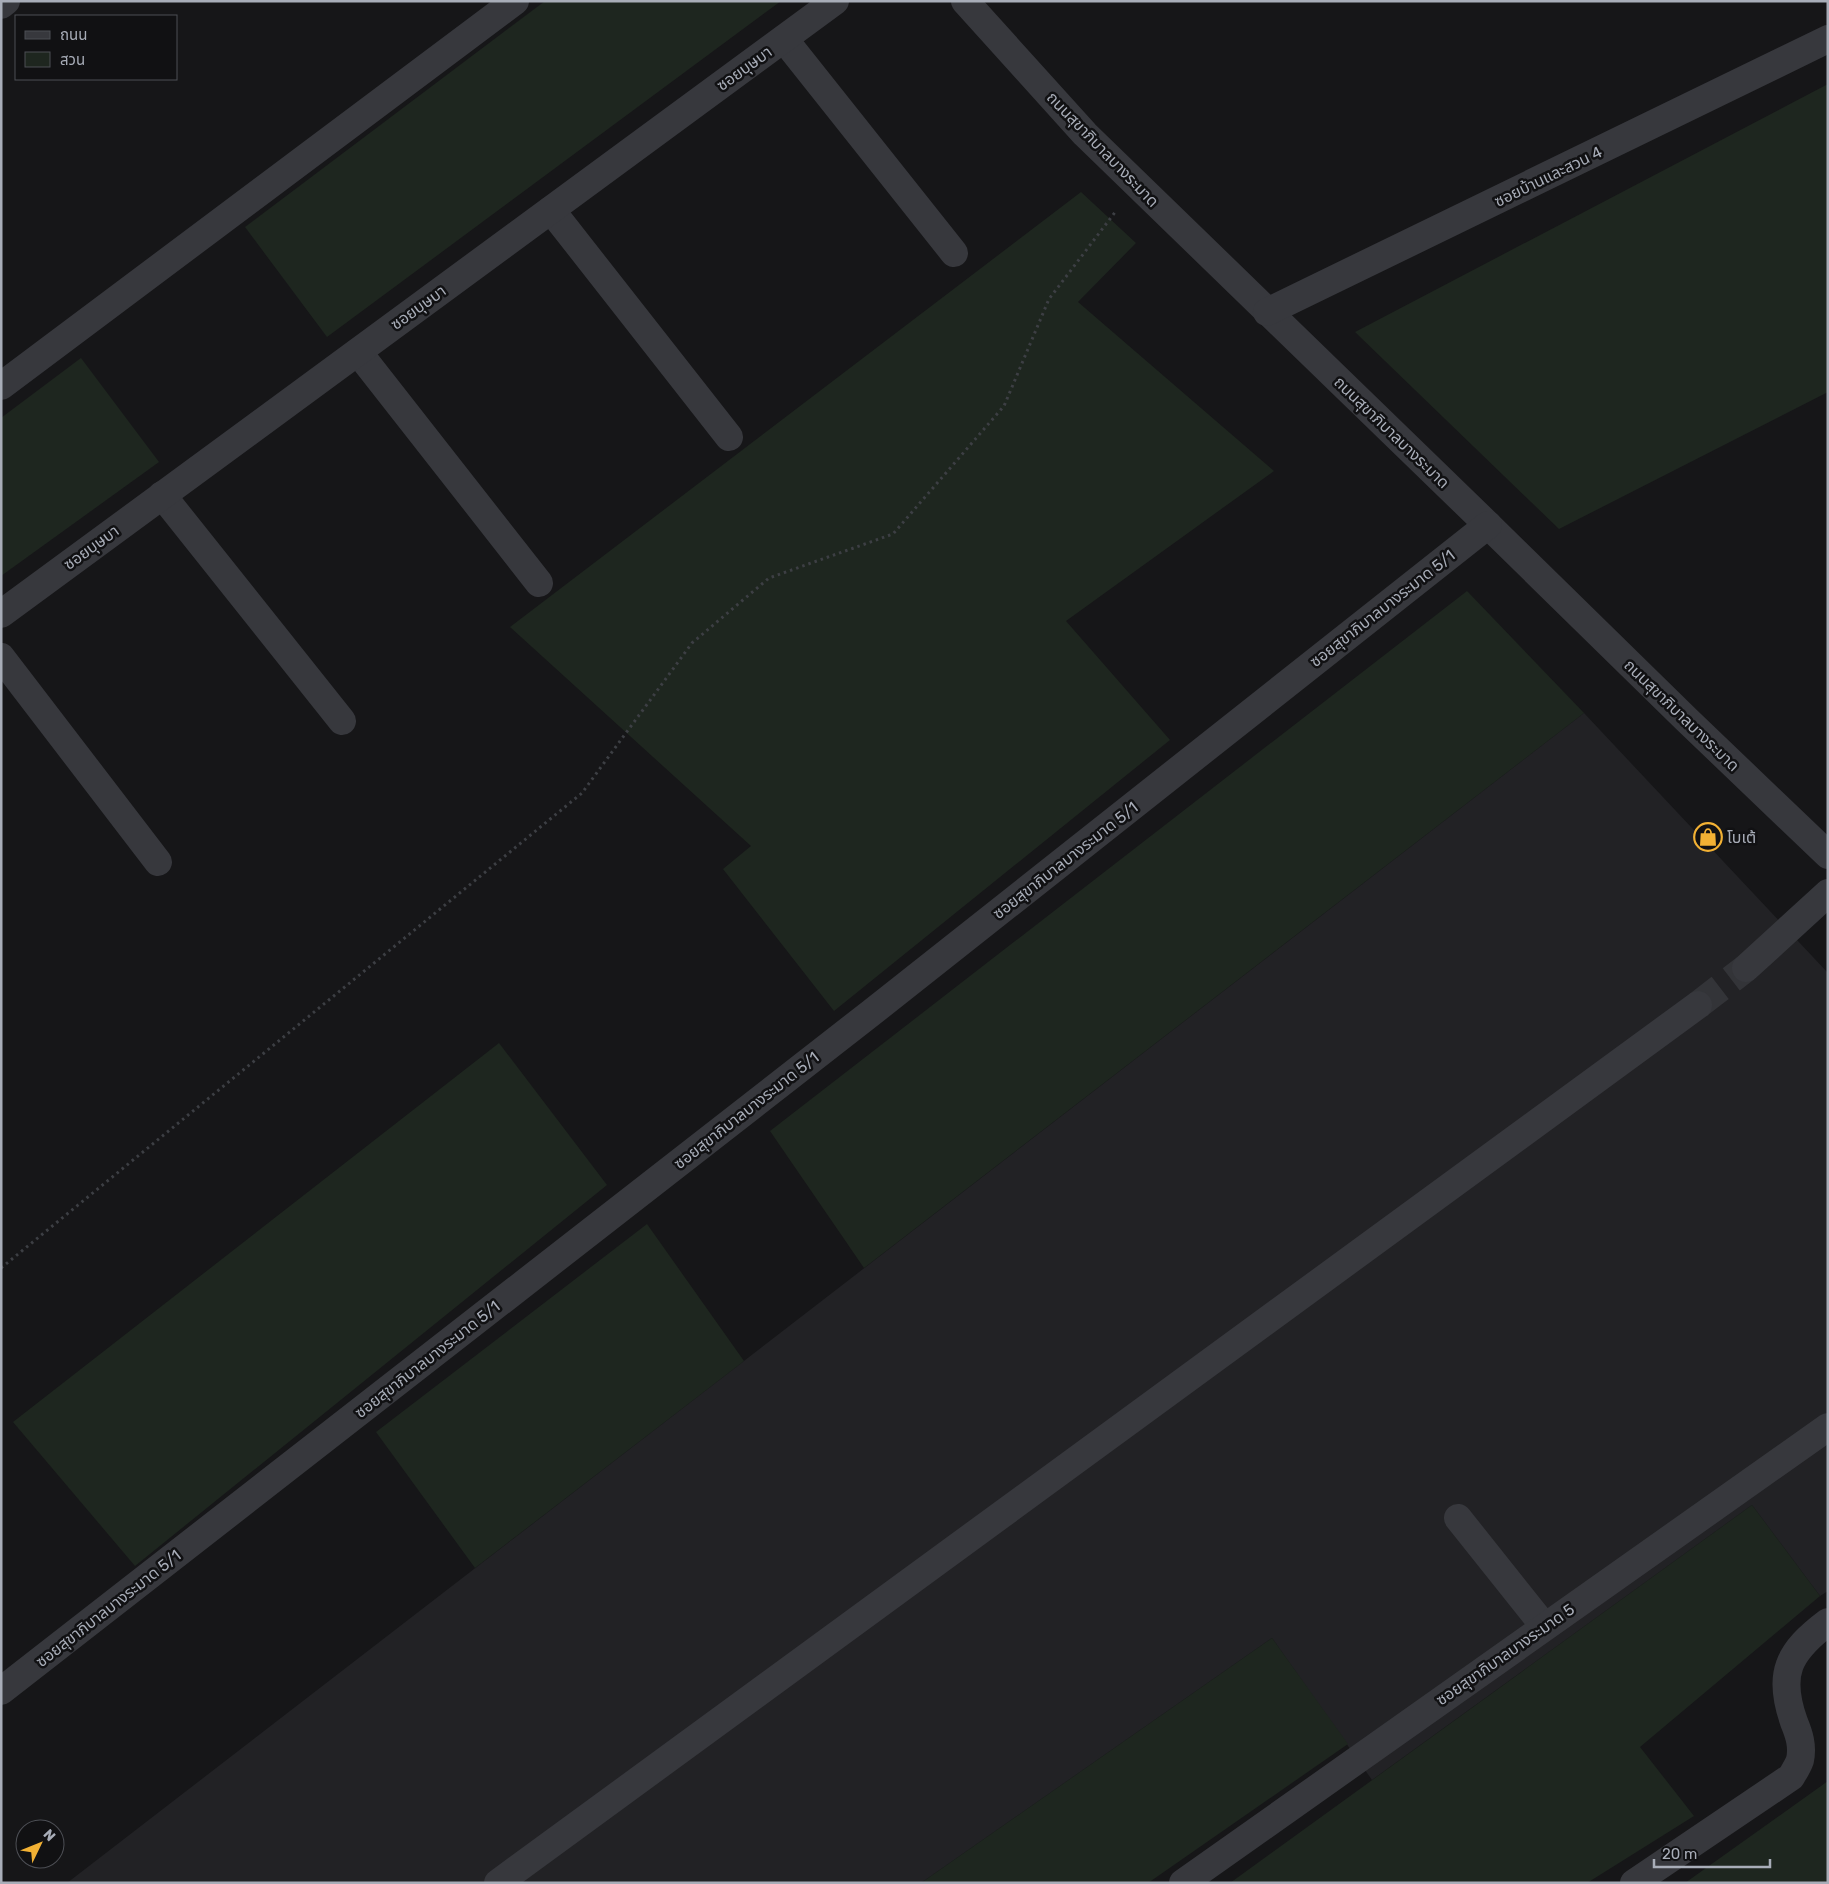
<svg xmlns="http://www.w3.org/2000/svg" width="1829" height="1884" font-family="Rubik,'Noto Sans Thai',sans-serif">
<rect width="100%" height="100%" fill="#161618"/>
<path fill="#222225" d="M1584,713L1828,973V1591L1820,1596L1752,1505L1372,1780L1272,1638L921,1883H67Z"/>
<g fill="#1e261f">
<path d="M545,1H781L327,337L245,227Z"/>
<path d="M1828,84V392L1559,529L1355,332Z"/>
<path d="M1081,192L1136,243L1078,302L1274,471L1066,621L1170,740L834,1011L723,869L751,846L510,627Z"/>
<path d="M81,358L159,462L1,576V418Z"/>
<path d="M1467,591L1584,713L864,1268L770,1131Z"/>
<path d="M499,1043L607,1185L135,1566L13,1422Z"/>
<path d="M647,1224L744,1361L475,1568L376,1432Z"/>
<path d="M1752,1505L1820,1596L1640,1747L1694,1816L1587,1883H1230Z"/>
<path d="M1272,1638L1348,1744L1148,1883H921Z"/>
<path d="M1828,1780V1883H1685L1828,1781Z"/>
</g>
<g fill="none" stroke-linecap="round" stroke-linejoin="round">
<path stroke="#333438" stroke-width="28" stroke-dasharray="28 14" stroke-linecap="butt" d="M1698,1005L1746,968"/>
<path stroke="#3d3f44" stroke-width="3" stroke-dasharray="2.5 4" stroke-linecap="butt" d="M1,1268L582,793L692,643L769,578L893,534L1004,406L1049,299L1116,211"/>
<g stroke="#37383d" stroke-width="28">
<path d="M965,1L1085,134L1488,525L1687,720L1828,855"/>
<path d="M1,5L6,1"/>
<path d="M784,39L954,253"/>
<path d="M551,210L729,437"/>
<path d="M1267,312L1828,39"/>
<path d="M358,352L539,583"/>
<path d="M1,386L515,1"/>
<path d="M162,495L342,721"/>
<path d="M1,614L835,1"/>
<path d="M1,657L158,862"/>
<path d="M1746,968L1828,893"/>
<path d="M1458,1518L1544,1626"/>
<path d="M1,1691L871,1013L1488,525"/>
<path d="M498,1883L1698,1005"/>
<path d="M1183,1883L1828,1427"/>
<path d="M1634,1883L1791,1777C1794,1772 1798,1766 1800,1760C1803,1746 1799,1734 1794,1722C1777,1674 1788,1652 1828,1622"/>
</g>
</g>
<defs>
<symbol id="shop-ring" viewBox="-11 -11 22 22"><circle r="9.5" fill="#111113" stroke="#f2b134" stroke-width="1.5"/><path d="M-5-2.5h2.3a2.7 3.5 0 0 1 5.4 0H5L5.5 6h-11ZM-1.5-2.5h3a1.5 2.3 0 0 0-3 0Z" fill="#f2b134"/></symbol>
</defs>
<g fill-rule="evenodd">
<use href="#shop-ring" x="1692" y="821" width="32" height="32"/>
</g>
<g text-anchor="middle" stroke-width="5" stroke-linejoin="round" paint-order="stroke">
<g font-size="16" fill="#a8adb8" stroke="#111113">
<text transform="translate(744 68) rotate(-36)" y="6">ซอยบุษบา</text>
<text transform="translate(1103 149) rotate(46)" y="6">ถนนสุขาภิบาลบางระมาด</text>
<text transform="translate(1548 176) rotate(-26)" y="6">ซอยบ้านและสวน 4</text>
<text transform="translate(418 307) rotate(-36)" y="6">ซอยบุษบา</text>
<text transform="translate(1392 432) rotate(44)" y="6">ถนนสุขาภิบาลบางระมาด</text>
<text transform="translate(91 547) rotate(-36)" y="6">ซอยบุษบา</text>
<text transform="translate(1382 608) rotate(-38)" y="6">ซอยสุขาภิบาลบางระมาด 5/1</text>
<text transform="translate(1682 715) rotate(44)" y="6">ถนนสุขาภิบาลบางระมาด</text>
<text transform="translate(1065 860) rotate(-38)" y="6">ซอยสุขาภิบาลบางระมาด 5/1</text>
<text transform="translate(746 1110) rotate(-38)" y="6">ซอยสุขาภิบาลบางระมาด 5/1</text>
<text transform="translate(427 1359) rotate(-38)" y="6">ซอยสุขาภิบาลบางระมาด 5/1</text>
<text transform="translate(108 1608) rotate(-38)" y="6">ซอยสุขาภิบาลบางระมาด 5/1</text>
<text transform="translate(1505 1654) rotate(-35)" y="6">ซอยสุขาภิบาลบางระมาด 5</text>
</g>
<g font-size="16" fill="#a8adb8" stroke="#111113" text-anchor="start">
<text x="1727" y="843">โบเต้</text>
</g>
</g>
<rect width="1829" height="1884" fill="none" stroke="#a8adb8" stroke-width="5"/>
<rect x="15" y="15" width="162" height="65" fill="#111113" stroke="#4d4f55"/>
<rect x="25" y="31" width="25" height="8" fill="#37383d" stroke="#4d4f55"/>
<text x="60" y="40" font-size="15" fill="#a8adb8">ถนน</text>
<rect x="25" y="52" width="25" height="15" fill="#1e261f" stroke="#4d4f55"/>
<text x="60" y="65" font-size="15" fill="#a8adb8">สวน</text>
<g transform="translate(40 1844) rotate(47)"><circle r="24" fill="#111113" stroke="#4d4f55"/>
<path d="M0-4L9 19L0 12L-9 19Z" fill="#f2b134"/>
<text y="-8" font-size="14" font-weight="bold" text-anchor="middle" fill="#a8adb8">N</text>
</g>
<path d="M1654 1859v8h116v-8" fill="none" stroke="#a8adb8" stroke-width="2.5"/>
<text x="1662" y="1859" font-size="15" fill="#a8adb8" stroke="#111113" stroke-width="4" paint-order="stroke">20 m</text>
</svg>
